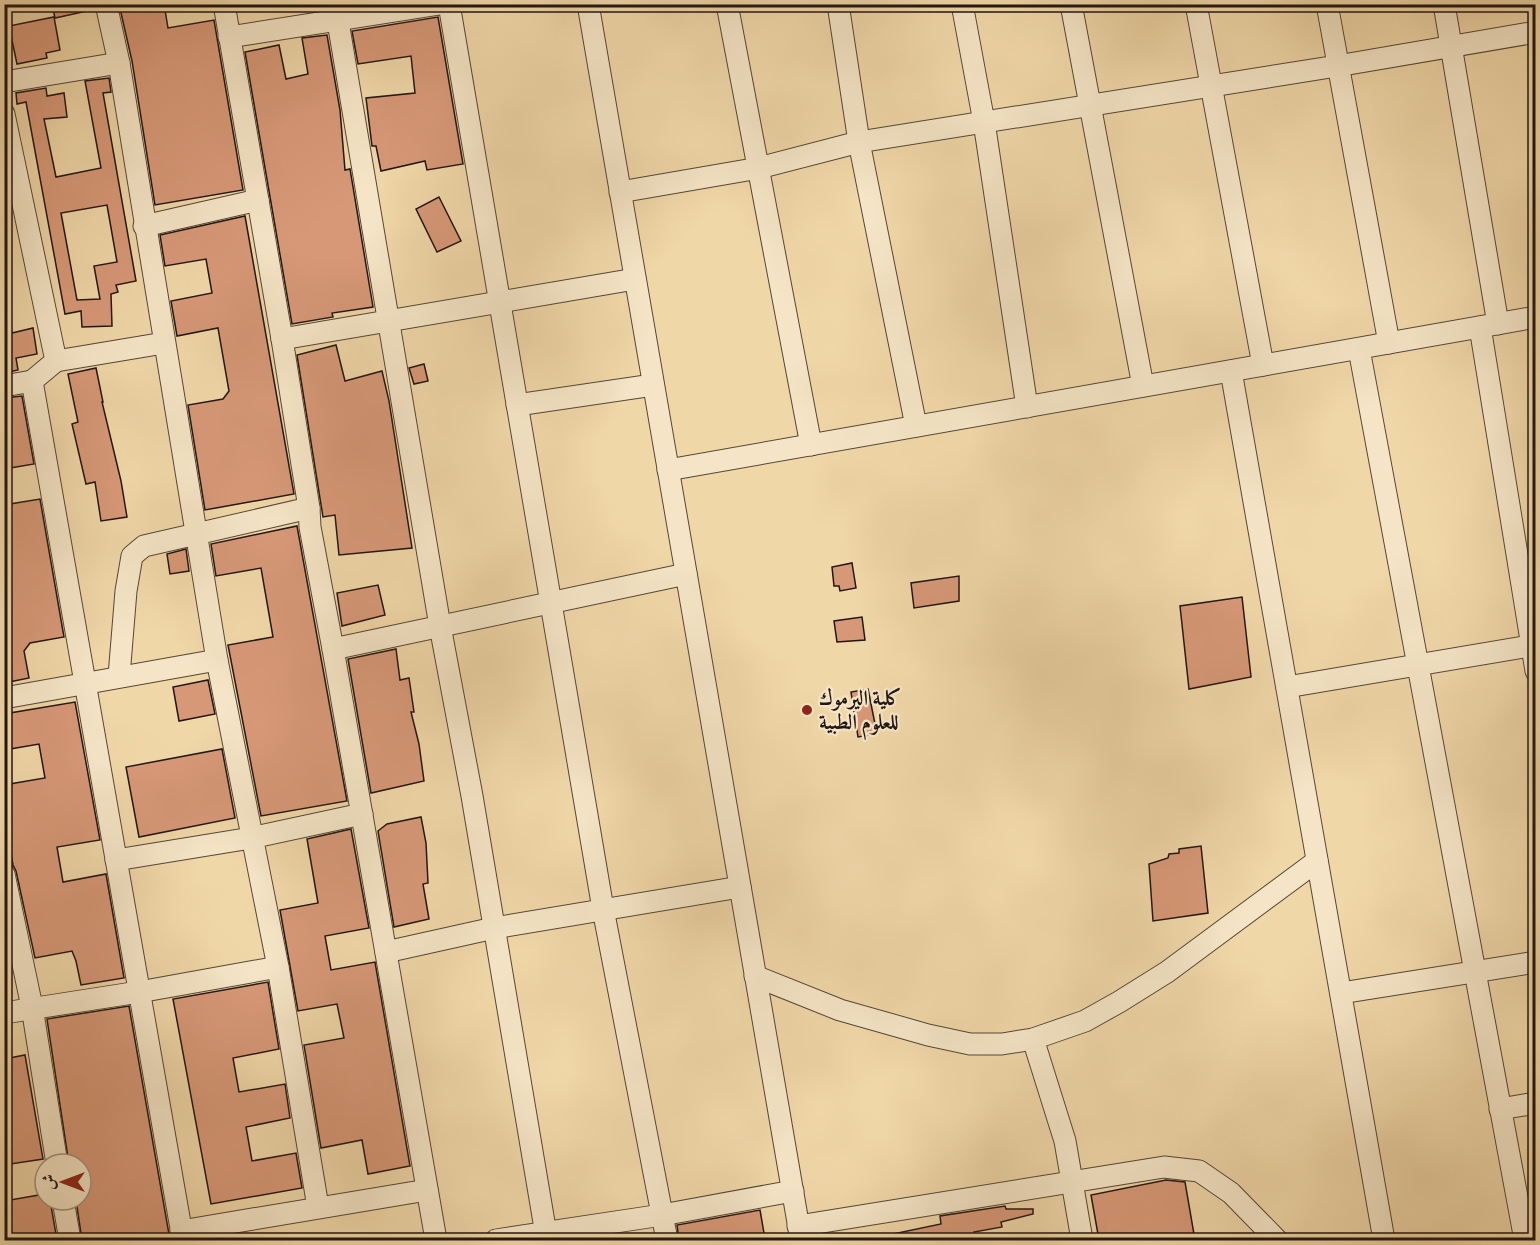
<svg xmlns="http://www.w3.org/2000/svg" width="1540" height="1245" font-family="'IM FELL French Canon',Amiri,serif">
<rect width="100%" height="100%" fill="#f0d7a8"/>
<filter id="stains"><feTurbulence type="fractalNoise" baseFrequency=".00333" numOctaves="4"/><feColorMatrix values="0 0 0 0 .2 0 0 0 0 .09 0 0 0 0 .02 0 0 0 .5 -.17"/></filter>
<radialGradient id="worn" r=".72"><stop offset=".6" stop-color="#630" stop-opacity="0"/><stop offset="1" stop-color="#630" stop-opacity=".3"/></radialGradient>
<g fill="#d79877" stroke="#211611" stroke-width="1.5" fill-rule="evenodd">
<path d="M52,4H92V10L55,18Z"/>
<path d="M119,4H164L168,28L214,20L243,190L155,205L132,61Z"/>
<path d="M54,17L60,50L46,53L47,58L17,64L9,26Z"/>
<path d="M438,17L463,164L427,170L425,161L381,171L376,146H372L366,98L415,93L411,56L358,64L352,31Z"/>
<path d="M327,35L340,110L345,170L350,169L373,307L332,313L333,317L292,324L245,52L279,45L286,79L308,74L302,38Z"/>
<path d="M109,78L111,92L103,93L136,281L116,285L118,292L111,294L112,326L82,327L81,311L65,314L26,102L17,104L16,93L46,88L47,96L64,93L67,117L44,119L56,177L101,168L85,81ZM107,205L117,262L94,266L100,299L77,300L61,213Z"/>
<path d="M439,197L461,241L437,252L416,209Z"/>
<path d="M245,216L294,494L205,510L188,405L223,399L229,391L218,328L177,336L171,301L212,293L206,259L165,266L160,235Z"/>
<path d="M11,327L12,333L33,328L37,354L16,358L18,370L4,373V328Z"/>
<path d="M336,345L345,381L382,371L389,401L412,548L339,555L335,515L323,517L297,355Z"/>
<path d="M424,364L428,381L414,384L409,368Z"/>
<path d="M96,368L103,402H102L121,481L127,517L101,521L95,482L86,484L72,424L78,422L68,374Z"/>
<path d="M22,396L34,464L4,469V398Z"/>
<path d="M40,499L64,637L30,643L24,651L29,678L4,683V505Z"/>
<path d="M297,526L347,801L261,816L228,645L273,637L261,568L216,576L211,544Z"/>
<path d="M186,549L189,571L170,574L167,554Z"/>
<path d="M852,563L856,588L840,591L839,586H834L832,567Z"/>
<path d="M959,576V601L914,608L911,583Z"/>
<path d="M378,585L385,615L342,626L337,593Z"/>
<path d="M1242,597L1251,677L1189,689L1180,606Z"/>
<path d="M862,617L865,640L837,642L834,621Z"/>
<path d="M396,649L400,680L409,678L414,712H411L419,744L424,781L371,793L348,659Z"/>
<path d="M208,680L215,714L179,721L173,687Z"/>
<path d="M868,689L877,734L858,737L851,692Z"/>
<path d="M75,702L100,840L57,847L63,882L106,874L124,978L81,985L76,961L72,951L35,958L16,871L13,865L4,816V785L45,778L39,744L4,750V714Z"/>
<path d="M222,749L235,818L139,837L126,767Z"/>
<path d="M421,817L426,843L428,883L423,884L429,919L394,927L378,831L387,824Z"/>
<path d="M351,829L369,928L325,936L331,970L375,962L410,1166L368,1174L362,1140L321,1148L304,1045L344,1038L337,1004L298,1011L280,910L318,903L307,839Z"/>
<path d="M1201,846L1208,913L1153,921L1149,864L1168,858L1169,854L1179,853V849Z"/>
<path d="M268,982L279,1049L233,1058L239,1092L285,1084L290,1118L246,1127L252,1161L296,1153L302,1188L211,1204L173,999Z"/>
<path d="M129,1006L170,1240H82L76,1200H81V1164H69L47,1019Z"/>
<path d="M25,1055L43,1159L4,1165V1059Z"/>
<path d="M1166,1180L1185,1182L1195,1240H1099L1091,1195Z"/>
<path d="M45,1194V1200H50L57,1240H10L4,1201Z"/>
<path d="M1005,1206L1006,1209H1033V1214L1001,1222L1002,1227L974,1232L976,1240H889L888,1235L941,1224L940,1216Z"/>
<path d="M760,1210L765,1239L679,1240L677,1225Z"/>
</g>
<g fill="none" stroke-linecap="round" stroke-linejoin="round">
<defs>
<g id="minor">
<path d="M106,4L119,63L217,660L278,967L318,1207"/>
<path d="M224,4L282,339L309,508L310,527L333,649L436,1240"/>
<path d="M335,4L440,626L472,796L547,1240"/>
<path d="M449,4L603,909L667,1240"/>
<path d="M588,4L801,1240"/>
<path d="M727,4L811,445"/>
<path d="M838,4L859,142L916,426"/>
<path d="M962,4L984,122L1027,407"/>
<path d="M1071,4L1143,386"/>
<path d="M1196,4L1263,365"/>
<path d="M1327,4L1389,343"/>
<path d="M1444,4L1498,324"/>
<path d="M229,37L440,4"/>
<path d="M4,82L119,63"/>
<path d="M4,114L56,361L32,381L183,1240"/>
<path d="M620,192L759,168L859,142L1337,66L1536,32"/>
<path d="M144,226L258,200"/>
<path d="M1480,327L1536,671"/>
<path d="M282,339L635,279"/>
<path d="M1359,349L1525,1240"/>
<path d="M56,361L164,343"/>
<path d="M1231,371L1384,1240"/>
<path d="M4,386L32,381"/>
<path d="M517,405L653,385"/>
<path d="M668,470L1536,317"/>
<path d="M333,649L686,574"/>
<path d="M119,676L126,591L132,556L144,546L309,508"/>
<path d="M1287,687L1536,645"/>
<path d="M4,698L217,660"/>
<path d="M116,860L251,838L362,814"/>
<path d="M4,874L32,1007L57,1164"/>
<path d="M386,952L494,928L740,887"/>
<path d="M755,976L840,1010L928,1035L970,1044H1002L1033,1039L1085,1021L1119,1002L1167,972L1317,861"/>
<path d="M1341,993L1536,962"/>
<path d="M4,1013L139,992L278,967"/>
<path d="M1033,1039L1065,1141L1082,1240"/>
<path d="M1500,1109L1536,1103"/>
<path d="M63,1200L70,1240"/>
<path d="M798,1226L1164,1167L1199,1171L1231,1193L1277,1240"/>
<path d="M181,1231L427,1190"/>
<path d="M496,1240L662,1215L793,1191"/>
</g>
</defs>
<use href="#minor" stroke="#554637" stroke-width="23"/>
<use href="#minor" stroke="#f5e5c6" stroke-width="21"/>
</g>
<circle fill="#8f2418" stroke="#f5e5c6" stroke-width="2" cx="807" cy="710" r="6"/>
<g text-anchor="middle" stroke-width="4.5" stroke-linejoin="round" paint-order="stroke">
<g font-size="21" font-weight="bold" fill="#211611" stroke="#f5e5c6" text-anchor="start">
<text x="819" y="705">كلية اليرموك<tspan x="819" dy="24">للعلوم الطبية</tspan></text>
</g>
</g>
<rect width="1540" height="1245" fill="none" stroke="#f0d7a8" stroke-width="24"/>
<rect x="6" y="6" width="1528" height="1233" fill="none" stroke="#211611" stroke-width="3"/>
<rect x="12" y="12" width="1516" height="1221" fill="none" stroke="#211611" stroke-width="1.5"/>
<g transform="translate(63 1182) rotate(270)"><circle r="28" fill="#f5e5c6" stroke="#a0927e" stroke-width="1.5"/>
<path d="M0-4.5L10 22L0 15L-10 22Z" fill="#8f2418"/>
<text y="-9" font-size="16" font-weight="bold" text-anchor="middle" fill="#211611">ش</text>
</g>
<rect width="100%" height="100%" filter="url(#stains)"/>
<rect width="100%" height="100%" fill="url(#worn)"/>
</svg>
